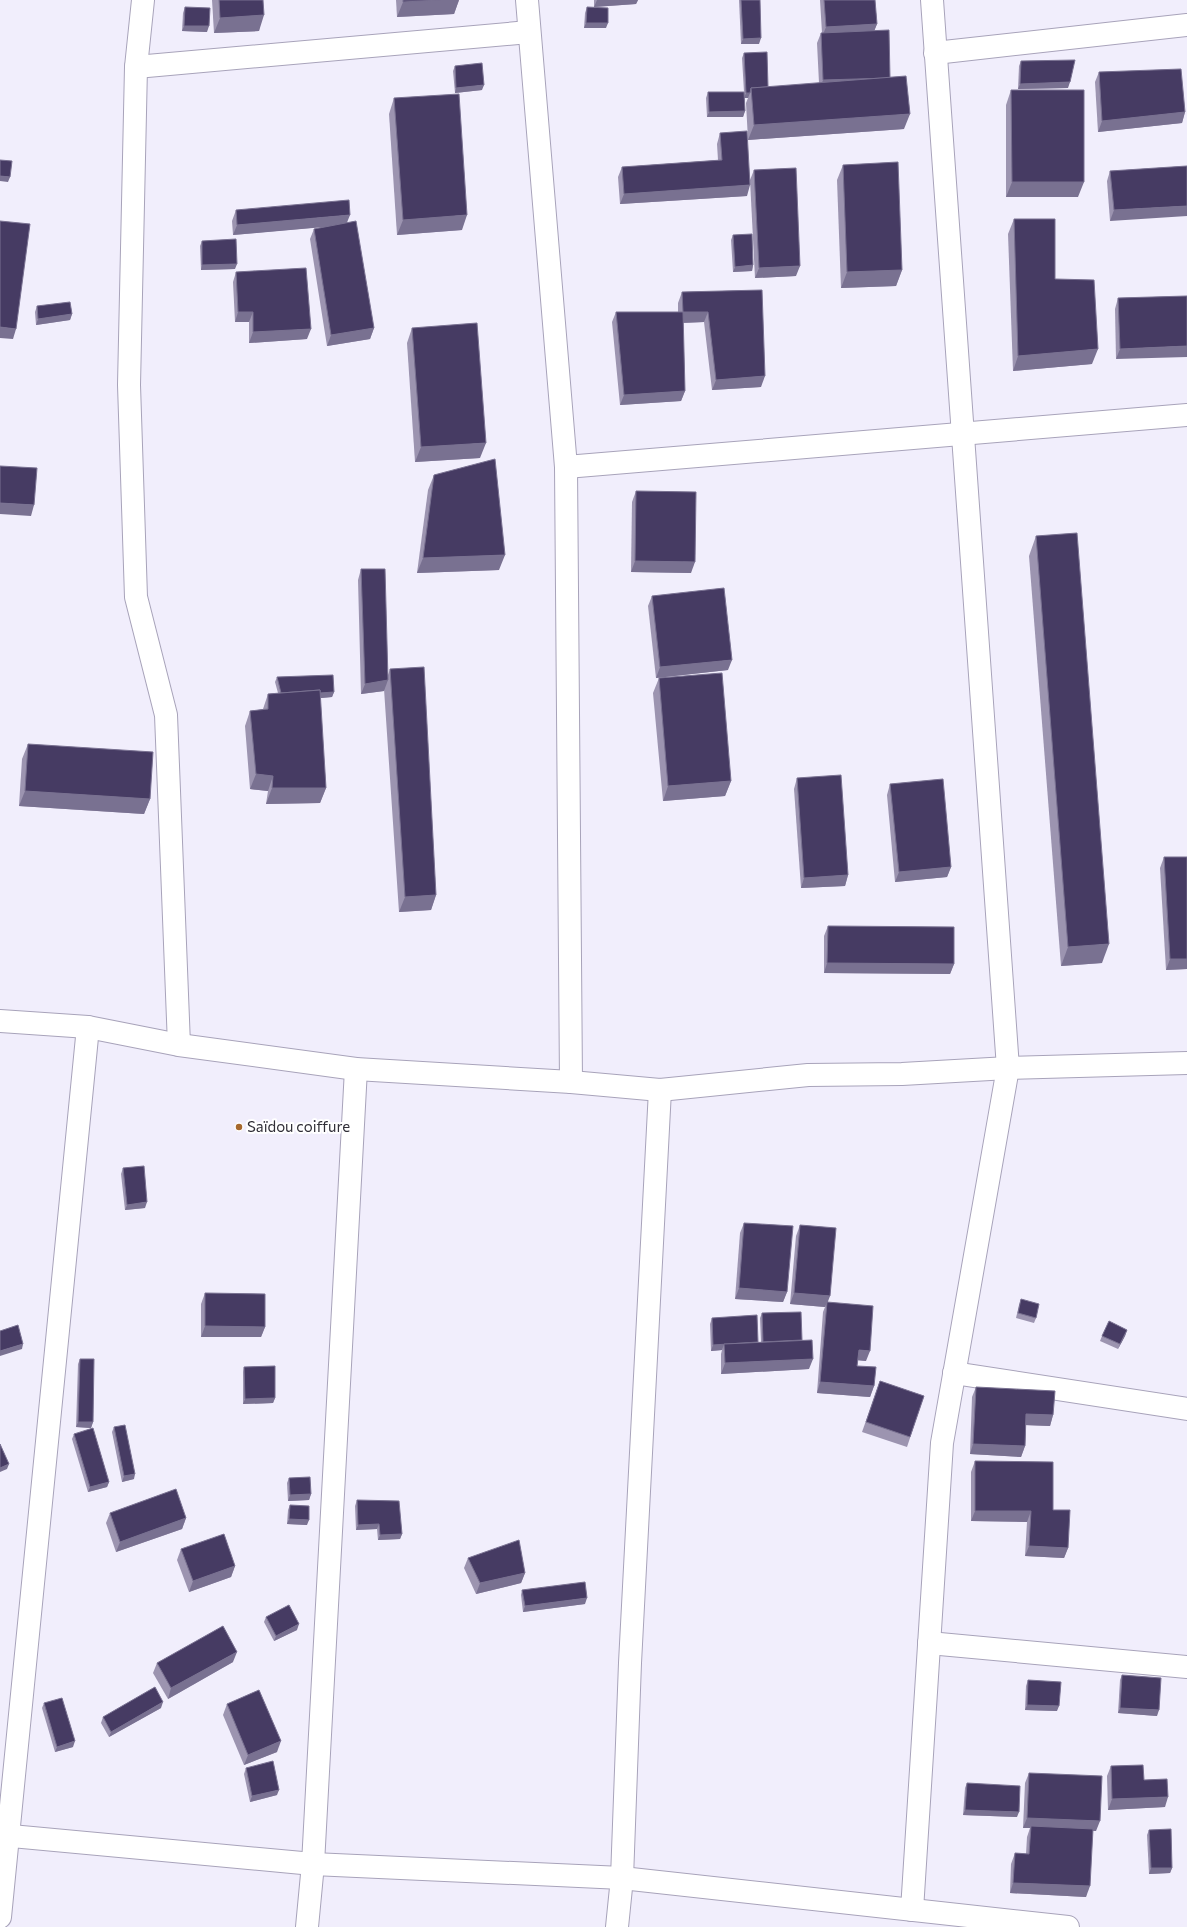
<svg xmlns="http://www.w3.org/2000/svg" width="1187" height="1927" font-family="Commissioner,sans-serif">
<rect width="100%" height="100%" fill="#f1eefc"/>
<g fill="none" stroke-linecap="round" stroke-linejoin="round">
<defs>
<g id="minor">
<path d="M143,0L136,67L129,385L136,597L166,715L179,1045"/>
<path d="M527,0L566,467L571,1082"/>
<path d="M935,53L1187,25"/>
<path d="M136,67L529,32"/>
<path d="M566,467L1187,415"/>
<path d="M0,1021L88,1027L179,1045L356,1069L571,1082L660,1090L808,1075L902,1074L1008,1068L1187,1063"/>
<path d="M954,1373L1187,1409"/>
<path d="M929,1643L1187,1667"/>
<path d="M0,1835L313,1864L622,1878L1068,1927"/>
<path d="M912,1910L942,1443L1008,1068L932,0"/>
<path d="M0,1917L88,1027"/>
<path d="M307,1927L313,1864L356,1069"/>
<path d="M617,1927L622,1878L630,1663L660,1090"/>
</g>
</defs>
<use href="#minor" stroke="#a8a3ba" stroke-width="24"/>
<use href="#minor" stroke="#fff" stroke-width="22"/>
</g>
<g fill="#9c94b0">
<path d="M212,0H263L259,31L214,33Z"/>
<path d="M396,0H459L454,14L397,17Z"/>
<path d="M594,0H638L636,4L594,7Z"/>
<path d="M739,0H760L759,44H741Z"/>
<path d="M820,0H875L877,24L874,31L890,78L904,129L748,140L746,103L748,98H744L745,111L743,117H707L706,98L708,92H744L742,58L744,53L768,87L819,83L817,43L821,33H822Z"/>
<path d="M185,7L207,32L182,31L183,13Z"/>
<path d="M587,7L606,28H584L585,13Z"/>
<path d="M1021,61L1068,88L1018,89L1019,66Z"/>
<path d="M455,66L482,90L455,93L453,71Z"/>
<path d="M1099,72L1185,112L1182,123L1098,132L1095,82Z"/>
<path d="M1011,90L1078,197H1006V105Z"/>
<path d="M394,98L462,230L397,235L389,114Z"/>
<path d="M720,133L747,196L620,204L618,177L622,167L718,160L717,144Z"/>
<path d="M843,165L902,270L896,286L841,288L837,180Z"/>
<path d="M1187,166L1110,221L1107,181L1110,171Z"/>
<path d="M754,170L796,276L755,278L750,180Z"/>
<path d="M236,210L347,223L374,328L370,339L327,346L310,239L314,229L322,227L233,235L232,221Z"/>
<path d="M1014,219L1055,279L1092,364L1013,371L1008,234Z"/>
<path d="M733,235L753,265L752,271L733,272L731,240Z"/>
<path d="M202,241L235,269L201,270L200,246Z"/>
<path d="M236,272L307,339L249,343V322H235L233,282Z"/>
<path d="M762,290L761,387L712,390L704,322L683,323L685,391L681,401L620,405L612,322L616,312H678V303L682,292Z"/>
<path d="M1187,296L1116,359L1115,309L1118,298Z"/>
<path d="M37,306L72,314L70,320L36,325L35,312Z"/>
<path d="M412,328L480,458L415,462L407,343Z"/>
<path d="M434,475L499,570L417,573L428,490Z"/>
<path d="M636,491L691,573L631,572L632,502Z"/>
<path d="M1036,536L1102,963L1061,966L1029,556Z"/>
<path d="M361,569L388,675L390,669L436,895L431,910L399,912L384,689V691L361,694L358,580Z"/>
<path d="M652,596L728,670L656,678L648,606Z"/>
<path d="M277,677L334,692L332,697L320,698L326,788L320,803L266,804L268,791L250,789L245,726L250,711L263,709L268,694L278,693L275,682Z"/>
<path d="M659,678L731,781L725,796L663,801L653,693Z"/>
<path d="M28,744L150,799L144,814L19,806L22,759Z"/>
<path d="M797,778L848,875L845,886L801,888L794,789Z"/>
<path d="M890,784L951,867L947,877L895,882L887,795Z"/>
<path d="M1164,857L1187,969L1166,970L1160,868Z"/>
<path d="M828,926L954,964L950,974L824,973V936Z"/>
<path d="M123,1168L145,1208L125,1210L121,1174Z"/>
<path d="M744,1223L787,1292L783,1302L735,1299L740,1233Z"/>
<path d="M800,1225L828,1302L866,1361L858,1360L857,1366L874,1386L870,1397L817,1393L823,1312L825,1307L790,1304L796,1236Z"/>
<path d="M205,1293L265,1327L261,1337H201V1304Z"/>
<path d="M1021,1299L1036,1318L1034,1323L1016,1318L1019,1305Z"/>
<path d="M762,1313L802,1340L809,1369L721,1374V1354L722,1350L711,1351L710,1324L712,1318L758,1342H761L760,1318Z"/>
<path d="M1127,1330L1125,1336L1118,1349L1100,1341L1102,1336Z"/>
<path d="M80,1359L93,1422L91,1428L76,1427L78,1364Z"/>
<path d="M244,1367L275,1398L273,1403L243,1404V1372Z"/>
<path d="M880,1381L924,1396L907,1447L862,1432Z"/>
<path d="M976,1387L1053,1415L1050,1426L1026,1425L1025,1446L1021,1457L970,1454L972,1397Z"/>
<path d="M114,1427L134,1479L122,1482L112,1432Z"/>
<path d="M74,1434L109,1482L107,1487L88,1492L72,1439Z"/>
<path d="M975,1461L1053,1510L1068,1548L1064,1558L1025,1556L1027,1522L971,1521V1472Z"/>
<path d="M289,1478L311,1494L309,1500L288,1501L287,1483Z"/>
<path d="M357,1500L402,1534L400,1539L378,1540L377,1529L356,1530L355,1506Z"/>
<path d="M290,1505L307,1525L287,1524L288,1510Z"/>
<path d="M110,1513L186,1518L182,1529L116,1552L106,1523Z"/>
<path d="M181,1549L235,1566L231,1577L189,1592L177,1560Z"/>
<path d="M468,1558L525,1573L521,1583L476,1594L464,1568Z"/>
<path d="M522,1590L585,1604L523,1612L521,1595Z"/>
<path d="M266,1617L297,1630L274,1641L264,1622Z"/>
<path d="M233,1662L168,1699L153,1673L157,1663Z"/>
<path d="M1122,1675L1157,1716L1118,1713L1120,1680Z"/>
<path d="M1028,1680L1057,1711L1025,1710L1026,1686Z"/>
<path d="M44,1703L73,1747L55,1752L42,1708Z"/>
<path d="M227,1704L277,1752L244,1765L223,1715Z"/>
<path d="M161,1708L109,1737L101,1723L103,1717Z"/>
<path d="M1111,1766L1144,1780L1165,1807L1108,1810L1107,1776Z"/>
<path d="M246,1768L277,1795L250,1802L244,1774Z"/>
<path d="M1029,1773L1096,1831H1093L1086,1897L1010,1893L1011,1864L1015,1853L1026,1854L1027,1837L1030,1828H1023L1025,1783Z"/>
<path d="M967,1783L1017,1817L963,1815L965,1788Z"/>
<path d="M1149,1830L1172,1868L1170,1873L1149,1874L1147,1835Z"/>
</g>
<g fill="#797191">
<path d="M441,0H459L454,14L397,17L403,2Z"/>
<path d="M597,0H638L636,4L594,7Z"/>
<path d="M264,15L259,31L214,33L220,18Z"/>
<path d="M586,23H608L606,28H584Z"/>
<path d="M877,24L873,34L822,37L826,27Z"/>
<path d="M184,26H209L207,32L182,31Z"/>
<path d="M761,38L759,44H741L743,39Z"/>
<path d="M890,78L819,91L823,80Z"/>
<path d="M1070,82L1068,88L1018,89L1020,84Z"/>
<path d="M484,85L482,90L455,93L456,88Z"/>
<path d="M746,93H750L748,98H744Z"/>
<path d="M745,111L743,117H707L709,112Z"/>
<path d="M1185,112L1182,123L1098,132L1102,121Z"/>
<path d="M910,114L904,129L748,140L754,125Z"/>
<path d="M0,176L10,177L8,182L0,181Z"/>
<path d="M1012,182H1084L1078,197H1006Z"/>
<path d="M750,185L747,196L620,204L624,194Z"/>
<path d="M1187,206V216L1110,221L1114,210Z"/>
<path d="M350,215L346,225L233,235L237,225Z"/>
<path d="M467,215L462,230L397,235L403,220Z"/>
<path d="M237,264L235,269L201,270L202,265Z"/>
<path d="M753,265L752,271L733,272L735,267Z"/>
<path d="M800,266L796,276L755,278L759,268Z"/>
<path d="M902,270L896,286L841,288L847,272Z"/>
<path d="M238,312H253L249,322H235Z"/>
<path d="M683,312H708L704,322L679,323Z"/>
<path d="M72,314L70,320L36,325L38,319Z"/>
<path d="M0,327L16,329L13,339L0,338Z"/>
<path d="M374,328L370,339L327,346L331,335Z"/>
<path d="M311,329L307,339L249,343L253,332Z"/>
<path d="M1187,346V357L1116,359L1120,349Z"/>
<path d="M1098,349L1092,364L1013,371L1018,356Z"/>
<path d="M765,376L761,387L712,390L716,380Z"/>
<path d="M685,391L681,401L620,405L624,395Z"/>
<path d="M486,443L480,458L415,462L421,447Z"/>
<path d="M0,503L34,505L31,516L0,514Z"/>
<path d="M505,555L499,570L417,573L423,558Z"/>
<path d="M635,561L695,562L691,573L631,572Z"/>
<path d="M732,660L728,670L656,678L660,667Z"/>
<path d="M388,680L384,691L361,694L365,684Z"/>
<path d="M334,692L332,697L280,702L282,696Z"/>
<path d="M256,774L273,776L268,791L250,789Z"/>
<path d="M731,781L725,796L663,801L668,786Z"/>
<path d="M272,788H326L320,803L266,804Z"/>
<path d="M25,791L150,799L144,814L19,806Z"/>
<path d="M951,867L947,877L895,882L899,872Z"/>
<path d="M848,875L845,886L801,888L804,878Z"/>
<path d="M436,895L431,910L399,912L405,897Z"/>
<path d="M1109,944L1102,963L1061,966L1068,947Z"/>
<path d="M1170,959H1187V969L1166,970Z"/>
<path d="M827,963L954,964L950,974L824,973Z"/>
<path d="M147,1202L145,1208L125,1210L127,1205Z"/>
<path d="M739,1288L787,1292L783,1302L735,1299Z"/>
<path d="M794,1293L830,1296L827,1304V1302L825,1307L790,1304Z"/>
<path d="M205,1326L265,1327L261,1337H201Z"/>
<path d="M1127,1330L1125,1336L1118,1349L1120,1344Z"/>
<path d="M23,1344L22,1349L0,1356V1351Z"/>
<path d="M724,1344L722,1350L711,1351L713,1345Z"/>
<path d="M859,1350L870,1351L866,1361L855,1360Z"/>
<path d="M813,1359L809,1369L721,1374L725,1363Z"/>
<path d="M820,1382L874,1386L870,1397L817,1393Z"/>
<path d="M275,1398L273,1403L243,1404L245,1399Z"/>
<path d="M1026,1414L1053,1415L1050,1426L1023,1425Z"/>
<path d="M78,1422H93L91,1428L76,1427Z"/>
<path d="M973,1444L1025,1446L1021,1457L970,1454Z"/>
<path d="M9,1464L7,1469L0,1472V1468Z"/>
<path d="M135,1474L134,1479L122,1482L124,1476Z"/>
<path d="M109,1482L107,1487L88,1492L90,1487Z"/>
<path d="M311,1494L309,1500L288,1501L290,1495Z"/>
<path d="M975,1511H1031L1027,1522L971,1521Z"/>
<path d="M186,1518L182,1529L116,1552L120,1542Z"/>
<path d="M289,1519L309,1520L307,1525L287,1524Z"/>
<path d="M379,1524L377,1529L356,1530L358,1525Z"/>
<path d="M402,1534L400,1539L378,1540L380,1535Z"/>
<path d="M1029,1546L1068,1548L1064,1558L1025,1556Z"/>
<path d="M235,1566L231,1577L189,1592L193,1581Z"/>
<path d="M525,1573L521,1583L476,1594L480,1583Z"/>
<path d="M587,1598L585,1604L523,1612L525,1606Z"/>
<path d="M299,1624L297,1630L274,1641L276,1636Z"/>
<path d="M237,1652L233,1662L168,1699L171,1688Z"/>
<path d="M163,1702L161,1708L109,1737L111,1732Z"/>
<path d="M1027,1705L1059,1706L1057,1711L1025,1710Z"/>
<path d="M1120,1708L1159,1710L1157,1716L1118,1713Z"/>
<path d="M75,1741L73,1747L55,1752L57,1747Z"/>
<path d="M281,1741L277,1752L244,1765L248,1755Z"/>
<path d="M279,1790L277,1795L250,1802L252,1796Z"/>
<path d="M1168,1797L1165,1807L1108,1810L1112,1799Z"/>
<path d="M965,1810L1019,1812L1017,1817L963,1815Z"/>
<path d="M1027,1818L1100,1821L1096,1831L1031,1828V1826L1030,1828H1023Z"/>
<path d="M1151,1868H1172L1170,1873L1149,1874Z"/>
<path d="M1013,1883L1090,1886L1086,1897L1010,1893Z"/>
</g>
<g fill="#463b63" stroke="#797191">
<path d="M219,0H263L264,15L220,18Z"/>
<path d="M403,0H441L403,2Z"/>
<path d="M741,0H760L761,38L743,39Z"/>
<path d="M824,0H875L877,24L826,27Z"/>
<path d="M185,7L210,8L209,26H184Z"/>
<path d="M587,7L608,8V23H586Z"/>
<path d="M889,30L890,78L823,80L821,33Z"/>
<path d="M767,52L768,87L751,88L750,93H746L744,53Z"/>
<path d="M1075,60L1070,82L1020,84L1021,61Z"/>
<path d="M482,63L484,85L456,88L455,66Z"/>
<path d="M1181,69L1185,112L1102,121L1099,72Z"/>
<path d="M906,76L910,114L754,125L751,88Z"/>
<path d="M1011,90H1084V182H1012Z"/>
<path d="M708,92H744L745,111L709,112Z"/>
<path d="M459,94L467,215L403,220L394,98Z"/>
<path d="M747,131L750,185L624,194L622,167L722,160L720,133Z"/>
<path d="M0,160L12,161L10,177L0,176Z"/>
<path d="M898,162L902,270L847,272L843,165Z"/>
<path d="M1187,166V206L1114,210L1110,171Z"/>
<path d="M796,168L800,266L759,268L754,170Z"/>
<path d="M349,200L350,215L237,225L236,210Z"/>
<path d="M1014,219H1055V279L1094,280L1098,349L1018,356Z"/>
<path d="M0,221L30,224L16,329L0,327Z"/>
<path d="M356,221L374,328L331,335L314,229Z"/>
<path d="M752,234L753,265L735,267L733,235Z"/>
<path d="M236,239L237,264L202,265V241Z"/>
<path d="M306,268L311,329L253,332V312H238L236,272Z"/>
<path d="M762,290L765,376L716,380L708,312H683L685,391L624,395L616,312H683L682,292Z"/>
<path d="M1187,296V346L1120,349L1118,298Z"/>
<path d="M70,302L72,314L38,319L37,306Z"/>
<path d="M477,323L486,443L421,447L412,328Z"/>
<path d="M495,459L505,555L423,558L434,475Z"/>
<path d="M0,466L37,468L34,505L0,503Z"/>
<path d="M636,491L696,492L695,562L635,561Z"/>
<path d="M1077,533L1109,944L1068,947L1036,536Z"/>
<path d="M361,569H385L388,680L365,684Z"/>
<path d="M724,588L732,660L660,667L652,596Z"/>
<path d="M424,667L436,895L405,897L390,669Z"/>
<path d="M722,673L731,781L668,786L659,678Z"/>
<path d="M333,675L334,692L320,693V690L281,693L277,677Z"/>
<path d="M320,690L326,788H272L273,776L256,774L250,711L268,709V694Z"/>
<path d="M28,744L153,752L150,799L25,791Z"/>
<path d="M841,775L848,875L804,878L797,778Z"/>
<path d="M943,779L951,867L899,872L890,784Z"/>
<path d="M1164,857H1187V959H1170Z"/>
<path d="M828,926L954,927V964L827,963Z"/>
<path d="M144,1166L147,1202L127,1205L123,1168Z"/>
<path d="M744,1223L793,1226L787,1292L739,1288Z"/>
<path d="M800,1225L836,1228L830,1296L794,1293Z"/>
<path d="M205,1293L265,1294V1327L205,1326Z"/>
<path d="M1021,1299L1039,1304L1036,1318L1018,1313Z"/>
<path d="M827,1302L873,1306L870,1351L859,1350L857,1366L876,1367L874,1386L820,1382Z"/>
<path d="M801,1312L802,1340L763,1342L762,1313Z"/>
<path d="M757,1315L758,1342L713,1345L712,1318Z"/>
<path d="M1109,1321L1127,1330L1120,1344L1102,1336Z"/>
<path d="M18,1325L23,1344L0,1351V1331Z"/>
<path d="M812,1340L813,1359L725,1363L724,1344Z"/>
<path d="M80,1359H94L93,1422H78Z"/>
<path d="M275,1366V1398L245,1399L244,1367Z"/>
<path d="M880,1381L924,1396L910,1437L866,1422Z"/>
<path d="M976,1387L1055,1391L1053,1415L1026,1414L1025,1446L973,1444Z"/>
<path d="M125,1425L135,1474L124,1476L114,1427Z"/>
<path d="M93,1428L109,1482L90,1487L74,1434Z"/>
<path d="M0,1444L9,1464L0,1468Z"/>
<path d="M975,1461L1053,1462V1510H1070L1068,1548L1029,1546L1031,1511H975Z"/>
<path d="M310,1477L311,1494L290,1495L289,1478Z"/>
<path d="M176,1489L186,1518L120,1542L110,1513Z"/>
<path d="M357,1500L399,1501L402,1534L380,1535L379,1524L358,1525Z"/>
<path d="M290,1505L309,1506V1520L289,1519Z"/>
<path d="M224,1534L235,1566L193,1581L181,1549Z"/>
<path d="M519,1540L525,1573L480,1583L468,1558Z"/>
<path d="M585,1582L587,1598L525,1606L522,1590Z"/>
<path d="M289,1605L299,1624L276,1636L266,1617Z"/>
<path d="M223,1626L237,1652L171,1688L157,1663Z"/>
<path d="M1122,1675L1161,1678L1159,1710L1120,1708Z"/>
<path d="M1028,1680L1061,1682L1059,1706L1027,1705Z"/>
<path d="M155,1687L163,1702L111,1732L103,1717Z"/>
<path d="M259,1690L281,1741L248,1755L227,1704Z"/>
<path d="M62,1698L75,1741L57,1747L44,1703Z"/>
<path d="M273,1761L279,1790L252,1796L246,1768Z"/>
<path d="M1143,1765L1144,1780L1167,1779L1168,1797L1112,1799L1111,1766Z"/>
<path d="M1029,1773L1102,1776L1100,1821L1027,1818Z"/>
<path d="M967,1783L1020,1786L1019,1812L965,1810Z"/>
<path d="M1031,1826L1093,1829L1090,1886L1013,1883L1015,1853L1029,1854Z"/>
<path d="M1171,1829L1172,1868H1151L1149,1830Z"/>
</g>
<circle fill="#a6682d" stroke="#fff" stroke-width="1.5" cx="239" cy="1127" r="4"/>
<g text-anchor="middle" stroke-width="4" stroke-linejoin="round" paint-order="stroke">
<g font-size="15" fill="#302e37" stroke="#fff" text-anchor="start">
<text x="247" y="1132">Saïdou coiffure</text>
</g>
</g>
</svg>
